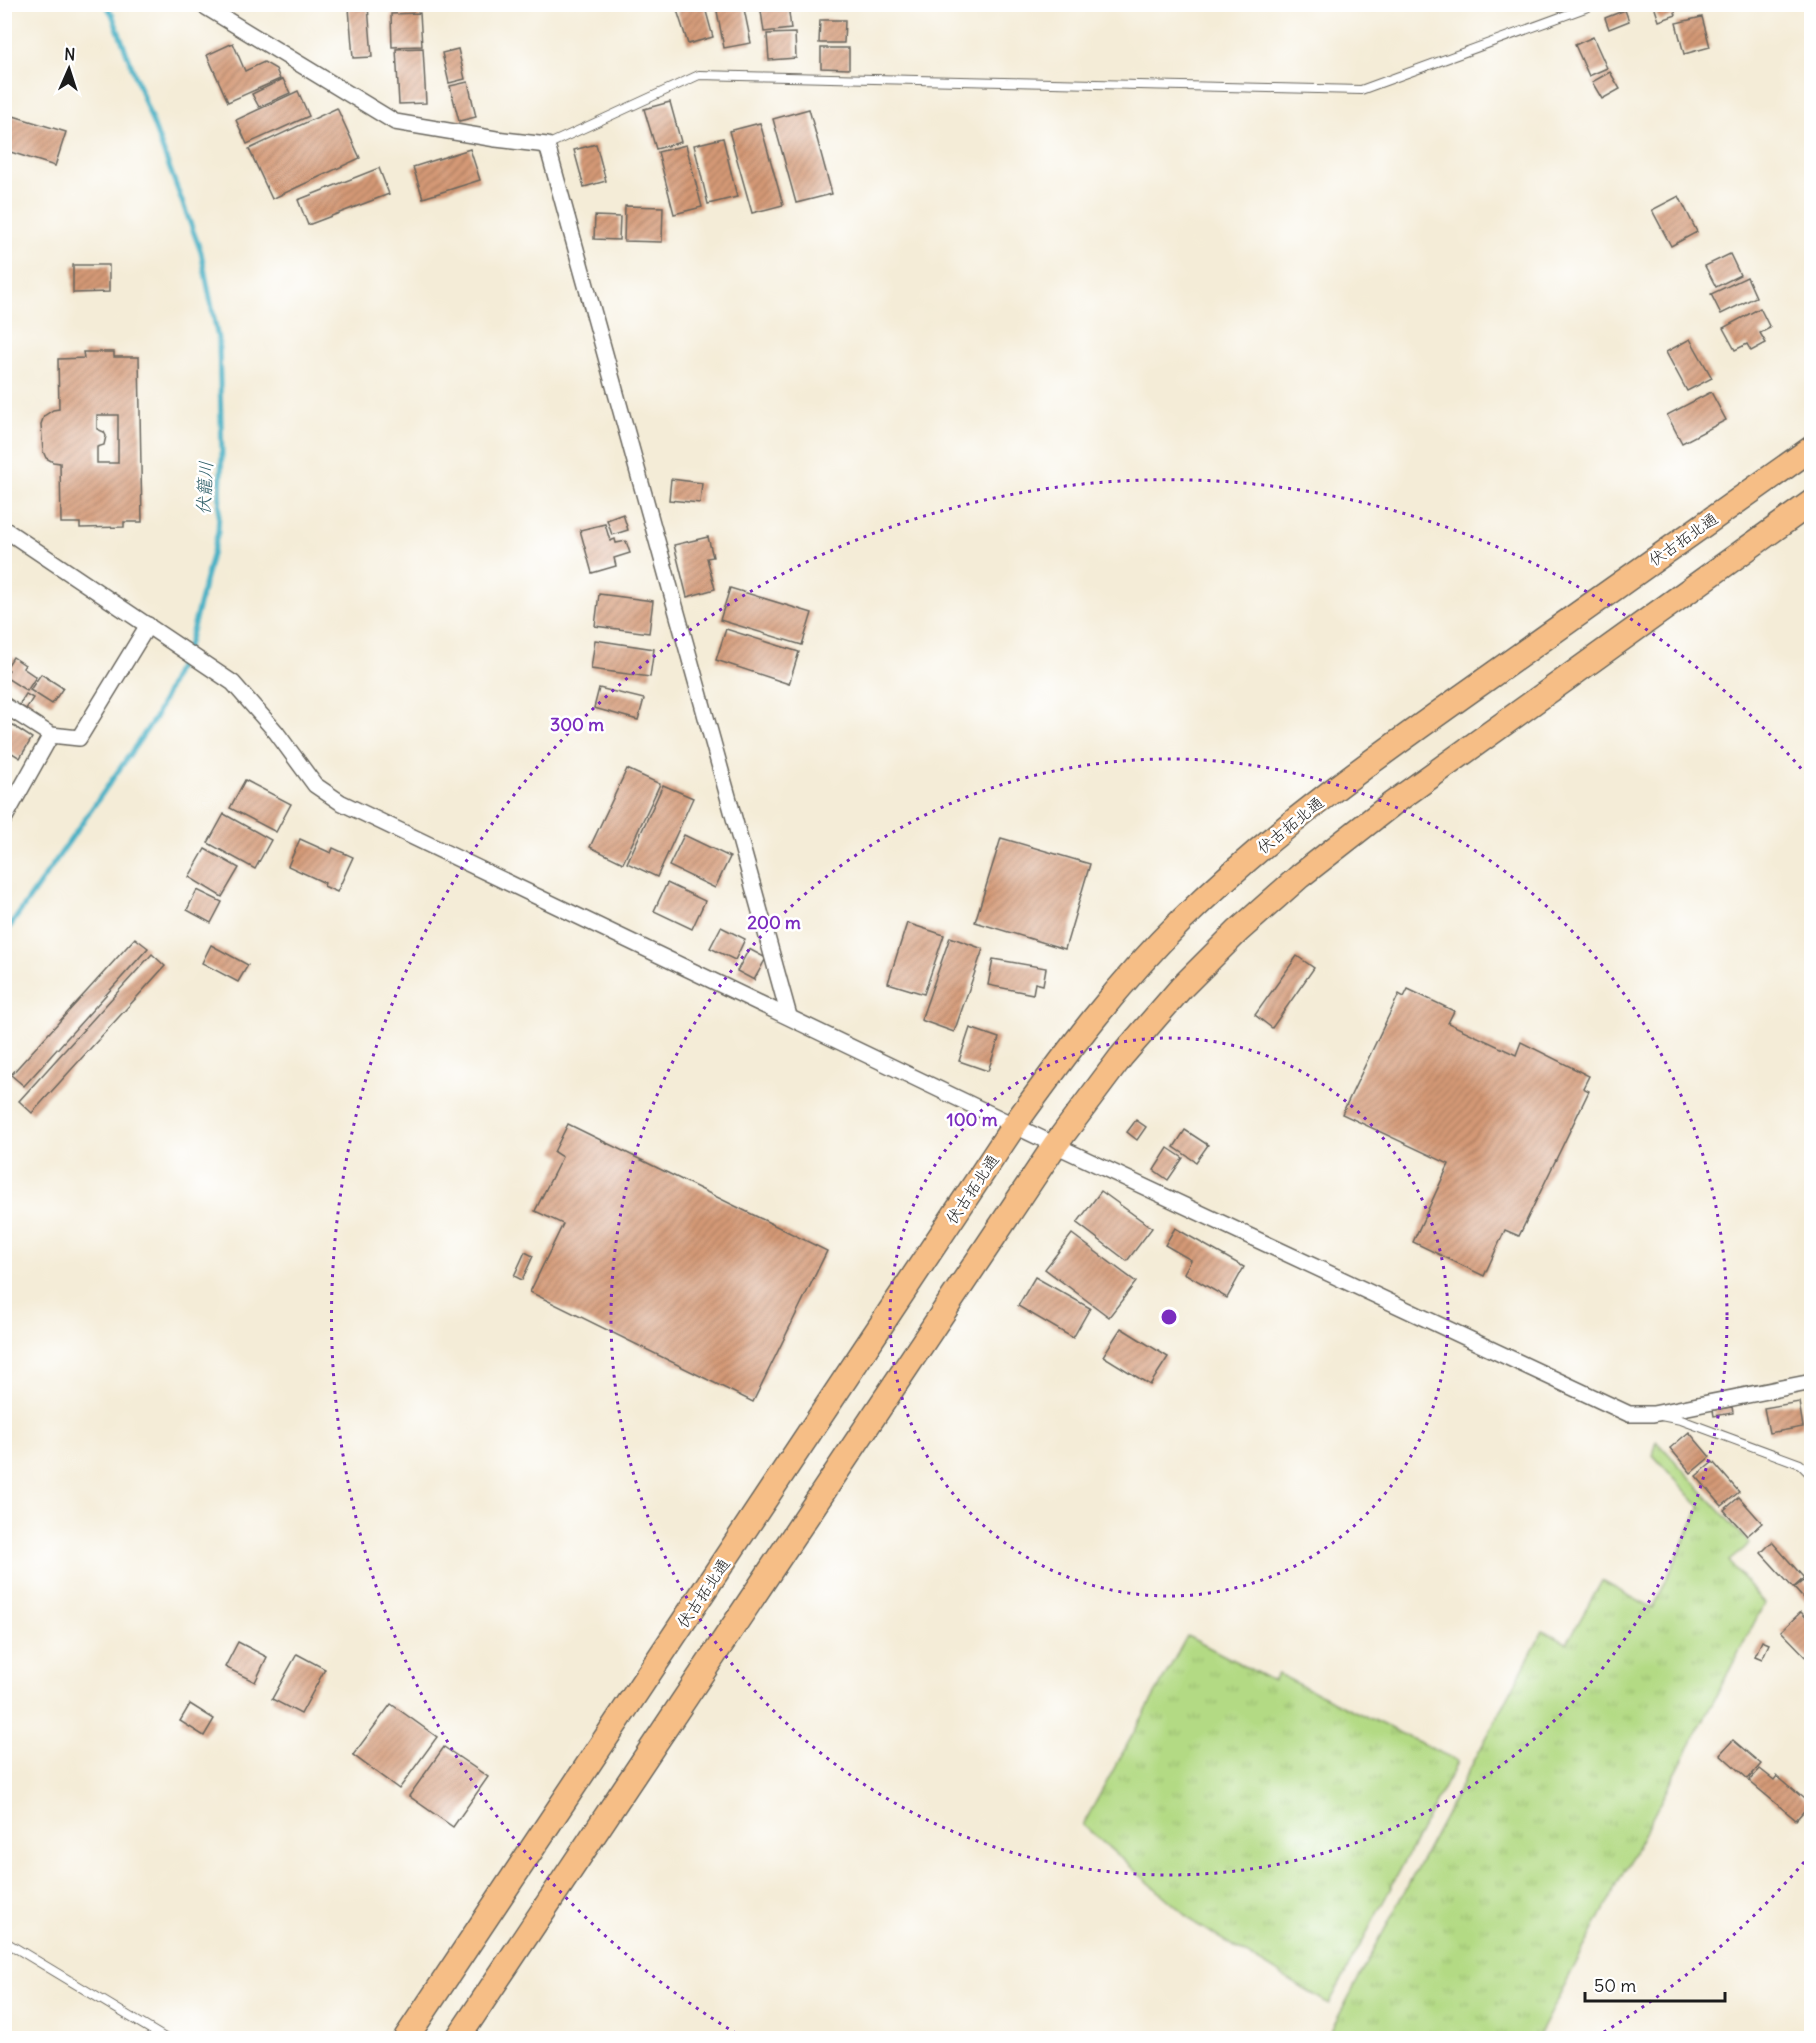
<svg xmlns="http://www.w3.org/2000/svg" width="1816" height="2043" font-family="Delius,'Klee One',sans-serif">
<defs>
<pattern id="grass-tufts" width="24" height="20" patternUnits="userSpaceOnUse" patternTransform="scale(1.5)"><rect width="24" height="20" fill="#b3da84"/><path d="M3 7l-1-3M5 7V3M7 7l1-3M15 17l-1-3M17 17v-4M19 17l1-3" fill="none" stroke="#99ba71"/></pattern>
<pattern id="building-hatch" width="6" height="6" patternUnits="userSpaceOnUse" patternTransform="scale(1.5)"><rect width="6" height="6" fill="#d49976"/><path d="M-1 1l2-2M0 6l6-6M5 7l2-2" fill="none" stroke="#ab7c60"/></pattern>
</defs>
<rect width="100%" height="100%" fill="#fff"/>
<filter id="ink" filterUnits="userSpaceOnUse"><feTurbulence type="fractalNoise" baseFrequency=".0167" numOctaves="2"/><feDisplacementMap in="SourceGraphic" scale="12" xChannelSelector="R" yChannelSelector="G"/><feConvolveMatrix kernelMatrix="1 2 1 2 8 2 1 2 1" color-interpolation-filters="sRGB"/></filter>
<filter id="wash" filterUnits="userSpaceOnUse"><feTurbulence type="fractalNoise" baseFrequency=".008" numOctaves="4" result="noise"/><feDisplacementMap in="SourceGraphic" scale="24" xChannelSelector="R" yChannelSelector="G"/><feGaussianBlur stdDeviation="1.35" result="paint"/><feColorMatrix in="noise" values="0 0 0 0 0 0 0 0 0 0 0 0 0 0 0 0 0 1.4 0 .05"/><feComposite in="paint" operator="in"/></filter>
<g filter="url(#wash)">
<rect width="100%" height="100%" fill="#f4ecd7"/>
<g fill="url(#grass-tufts)" stroke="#687b50" stroke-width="1.5">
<path d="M1657,1441L1750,1544L1729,1561L1764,1604L1537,2038H1327L1543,1631L1567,1643L1602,1581L1653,1609L1700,1507L1653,1455Z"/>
<path d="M1187,1636L1273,1681L1278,1674L1458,1761L1329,2004L1196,1924L1083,1825Z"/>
</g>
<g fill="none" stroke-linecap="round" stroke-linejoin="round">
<path stroke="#47b1c5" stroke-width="5" d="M4,935L155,718L189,643L218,532L222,455L219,344L201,252L112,14L105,4"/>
</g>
<g id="blocks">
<g fill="url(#building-hatch)" fill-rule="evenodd">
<path d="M675,4H704L713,37L688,44Z"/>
<path d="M725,4H743L751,43L724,48L716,6Z"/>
<path d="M760,4H788L791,29L764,32Z"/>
<path d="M1657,4H1672L1676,15L1659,21L1654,6Z"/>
<path d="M368,6L372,57L353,58L349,8Z"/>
<path d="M1625,10L1629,21L1609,29L1605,18Z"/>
<path d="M420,13L422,46L392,47L391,14Z"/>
<path d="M1702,17L1710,47L1684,54L1676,23Z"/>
<path d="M820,20H845L844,43H819Z"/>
<path d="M795,33L796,58L769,60L767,34Z"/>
<path d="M1593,37L1607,68L1589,76L1575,45Z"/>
<path d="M233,43L245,71L264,62L276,69L280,79L228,102L207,55Z"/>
<path d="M423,48L426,103L399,104L396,49Z"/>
<path d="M821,48H849V69L821,68Z"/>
<path d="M458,49L465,79L449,83L442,53Z"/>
<path d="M1610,72L1620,89L1602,99L1592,82Z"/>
<path d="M283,79L290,93L259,107L252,94Z"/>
<path d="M468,82L476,117L459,121L450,86Z"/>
<path d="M298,91L309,116L247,144L236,120Z"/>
<path d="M670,102L681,142L656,149L644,109Z"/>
<path d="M337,108L360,158L272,199L249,149Z"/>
<path d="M809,109L832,194L796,203L773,119Z"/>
<path d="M10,115L66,132L55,166L4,150V132Z"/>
<path d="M760,123L783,205L752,213L729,131Z"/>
<path d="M723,138L737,197L708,204L694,145Z"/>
<path d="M596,144L606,181L584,187L574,150Z"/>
<path d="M686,145L702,207L674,214L658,152Z"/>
<path d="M470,149L480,180L423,198L413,167Z"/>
<path d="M379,168L389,194L308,225L298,200Z"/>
<path d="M1679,196L1697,232L1671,246L1652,210Z"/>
<path d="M625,206L663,207L662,242L624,241Z"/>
<path d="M595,216L620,217L619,240L594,239Z"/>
<path d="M1730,254L1740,275L1716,287L1705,266Z"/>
<path d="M73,265H109V292L73,293Z"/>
<path d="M1747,277L1756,297L1721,314L1711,294Z"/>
<path d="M1760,308L1770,328L1760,333L1766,343L1751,351L1747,344L1735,350L1723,328Z"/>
<path d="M1690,339L1712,378L1687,391L1666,352Z"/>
<path d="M83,352H114V357H139L142,522H124V527L80,528V523H61L60,463L53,462L46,458L43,451L41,424L44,416L53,410L59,409L58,359L84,358ZM97,415H118V463H97V447L104,445L106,436L104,432L97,429Z"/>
<path d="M1711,392L1726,420L1682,443L1667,415Z"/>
<path d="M671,479L702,483L700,503L669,500Z"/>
<path d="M623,514L628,530L612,535L607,520Z"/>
<path d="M605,524L610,541L615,539L616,543L626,541L630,553L614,558L616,566L592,573L580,530Z"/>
<path d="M708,537L713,557L707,558L715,589L687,597L674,545Z"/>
<path d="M730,588L812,613L802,645L720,620Z"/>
<path d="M599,594L653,601L649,633L595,626Z"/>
<path d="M726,629L799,652L789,684L716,660Z"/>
<path d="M595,640L654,649L650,677L591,669Z"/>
<path d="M13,657L25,665L23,668L36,677L27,691L5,677L9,670L6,668Z"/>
<path d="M41,674L63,688L52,704L30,690Z"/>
<path d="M599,688L644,699L638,720L594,708Z"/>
<path d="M26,694L33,698L26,709L19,705Z"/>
<path d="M12,725L32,738L20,758L4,748V737Z"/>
<path d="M627,769L660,784L623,863L590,847Z"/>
<path d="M245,780L291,804L276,832L230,808Z"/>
<path d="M663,785L693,798L657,877L627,863Z"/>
<path d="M224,814L271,840L255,869L208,843Z"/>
<path d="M684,835L730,857L715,888L669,866Z"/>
<path d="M1001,838L1090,864L1065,949L975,922Z"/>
<path d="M300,839L331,853L333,848L353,857L337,892L324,886L325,883L288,866Z"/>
<path d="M205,849L239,868L222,897L189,877Z"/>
<path d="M667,883L705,901L692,929L654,911Z"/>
<path d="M197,890L222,902L211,923L187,910Z"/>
<path d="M907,923L944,935L924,994L888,983Z"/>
<path d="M721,927L745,939L735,960L710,948Z"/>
<path d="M950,937L983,949L954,1032L921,1020Z"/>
<path d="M135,938L148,948L24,1086L11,1075Z"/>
<path d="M211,945L248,965L238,982L202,963Z"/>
<path d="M749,949L766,958L754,980L737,971Z"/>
<path d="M152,954L165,966L32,1113L19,1101Z"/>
<path d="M1297,956L1314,968L1272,1028L1255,1015Z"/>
<path d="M993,959L1046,968L1043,985L1035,983L1033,994L988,985Z"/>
<path d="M1408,989L1454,1011L1448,1023L1516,1055L1521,1042L1589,1076L1583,1088L1589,1091L1519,1236L1505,1230L1484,1276L1413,1242L1449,1164L1342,1114L1399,994L1404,997Z"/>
<path d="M970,1028L999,1038L988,1071L959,1061Z"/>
<path d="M1136,1120L1146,1127L1137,1140L1127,1132Z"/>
<path d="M568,1124L827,1251L753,1402L530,1292L563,1224L535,1211L562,1157L554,1152Z"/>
<path d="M1185,1130L1208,1145L1196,1162L1174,1147Z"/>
<path d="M1168,1148L1183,1158L1168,1180L1154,1170Z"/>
<path d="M1101,1191L1152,1228L1127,1261L1077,1223Z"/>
<path d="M1175,1228L1244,1267L1227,1298L1184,1273L1191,1260L1165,1245Z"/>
<path d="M1072,1234L1136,1282L1109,1317L1045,1269Z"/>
<path d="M525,1252L533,1256L522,1280L514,1276Z"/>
<path d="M1035,1277L1090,1308L1073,1338L1018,1306Z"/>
<path d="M1121,1328L1168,1357L1150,1385L1103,1356Z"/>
<path d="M1799,1402L1803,1427L1769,1433L1764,1408Z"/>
<path d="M1732,1407L1733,1413L1714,1416L1713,1410Z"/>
<path d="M1689,1432L1710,1457L1691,1473L1670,1448Z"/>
<path d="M1713,1462L1739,1492L1722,1506L1696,1476Z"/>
<path d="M1739,1497L1762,1523L1747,1536L1724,1510Z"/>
<path d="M1772,1542L1804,1578L1793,1588L1761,1553Z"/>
<path d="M1803,1581L1812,1592V1608L1794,1588Z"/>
<path d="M1801,1612L1812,1624V1663L1781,1631Z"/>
<path d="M1762,1641L1769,1644L1762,1659L1755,1656Z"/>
<path d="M238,1642L267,1657L255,1682L225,1667Z"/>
<path d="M297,1654L325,1669L301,1714L272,1699Z"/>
<path d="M190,1704L214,1719L204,1736L180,1721Z"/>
<path d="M391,1704L437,1737L399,1789L353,1755Z"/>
<path d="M1733,1740L1761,1764L1748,1779L1720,1754Z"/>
<path d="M444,1747L488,1777L453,1827L409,1796Z"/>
<path d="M1760,1769L1774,1780L1777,1776L1810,1804L1796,1820L1749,1781Z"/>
</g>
</g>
</g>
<g filter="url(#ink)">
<use href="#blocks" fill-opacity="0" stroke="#68655d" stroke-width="1.5"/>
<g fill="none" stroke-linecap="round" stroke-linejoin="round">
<defs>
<g id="lane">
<path d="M547,145L699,75L1361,90L1596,4"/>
<path d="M1661,1416L1681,1420L1800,1464L1812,1476"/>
<path d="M4,1941L165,2038"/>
</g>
<g id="street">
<path d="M201,4L395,122L496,139L547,145L789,1016"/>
<path d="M4,529L233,683L276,732L315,785L340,802L1055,1145L1629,1414H1653L1812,1382"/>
<path d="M4,705L51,735"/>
<path d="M4,819L51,735L79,738L148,625"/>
</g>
<g id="primary">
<path d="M406,2038L1015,1124C1066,1053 1119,982 1182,920C1275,828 1382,753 1488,678C1596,601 1704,524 1812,448"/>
<path d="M458,2038L1055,1145L1121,1057L1181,988L1238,931L1300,876L1392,804L1812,502"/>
</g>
</defs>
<use href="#lane" stroke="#68655d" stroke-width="10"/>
<use href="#street" stroke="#68655d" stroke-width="18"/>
<use href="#primary" stroke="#68655d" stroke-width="27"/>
<use href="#lane" stroke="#fff" stroke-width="8"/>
<use href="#street" stroke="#fff" stroke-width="15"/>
<use href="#primary" stroke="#f6be86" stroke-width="24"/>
</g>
</g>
<g fill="none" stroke="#7b2cbf" stroke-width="3" stroke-dasharray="3 6">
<circle cx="1169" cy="1317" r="279"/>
<circle cx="1169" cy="1317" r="558"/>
<path d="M1810 1855A837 837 0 0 1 1594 2038M744 2038A837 837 0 1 1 1810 779"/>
</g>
<g text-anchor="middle" stroke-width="5" stroke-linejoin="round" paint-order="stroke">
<g font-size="16" fill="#1c1c1c" stroke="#fff">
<text transform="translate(1683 539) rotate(-35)" y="6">伏古拓北通</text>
<text transform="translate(1290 825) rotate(-39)" y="6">伏古拓北通</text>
<text transform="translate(972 1189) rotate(-56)" y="6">伏古拓北通</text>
<text transform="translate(703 1593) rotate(-56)" y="6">伏古拓北通</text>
</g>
<g font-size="18" font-style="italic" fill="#2f5f68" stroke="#fff">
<text transform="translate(205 488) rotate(-87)" y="6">伏籠川</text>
</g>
</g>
<circle cx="1169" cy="1317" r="9" fill="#7b2cbf" stroke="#fff" stroke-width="3"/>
<g font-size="18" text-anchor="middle" font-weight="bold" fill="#7b2cbf" stroke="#fff" stroke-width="5" stroke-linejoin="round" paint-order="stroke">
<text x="577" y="731">300 m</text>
<text x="774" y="929">200 m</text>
<text x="972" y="1126">100 m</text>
</g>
<rect width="1816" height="2043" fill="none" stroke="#fff" stroke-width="24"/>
<g transform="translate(69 69) rotate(3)" stroke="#ffffff" stroke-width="4.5" paint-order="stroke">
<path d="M0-4.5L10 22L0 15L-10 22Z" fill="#1c1c1c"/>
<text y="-9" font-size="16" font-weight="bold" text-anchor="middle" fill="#1c1c1c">N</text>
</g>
<path d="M1585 1992v9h140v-9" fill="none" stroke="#1c1c1c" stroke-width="3"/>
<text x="1594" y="1992" font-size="18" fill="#1c1c1c" stroke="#ffffff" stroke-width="4.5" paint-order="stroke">50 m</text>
</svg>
